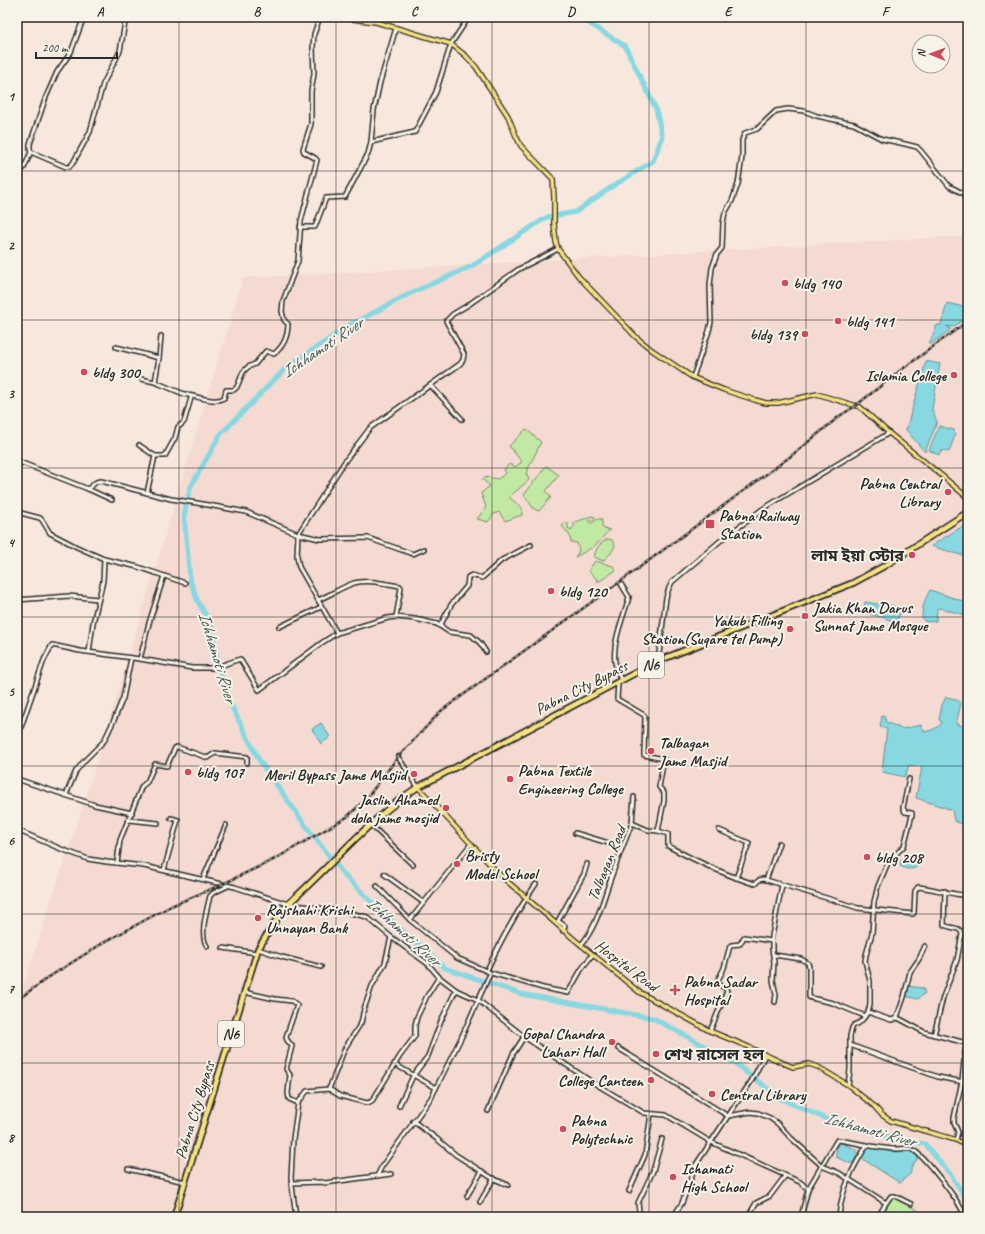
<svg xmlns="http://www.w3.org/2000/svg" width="985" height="1234" font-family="Caveat,'Noto Sans Bengali',sans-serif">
<rect width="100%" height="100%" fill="#f8e7dc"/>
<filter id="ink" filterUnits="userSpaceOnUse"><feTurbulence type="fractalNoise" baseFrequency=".025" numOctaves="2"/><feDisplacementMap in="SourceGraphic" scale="8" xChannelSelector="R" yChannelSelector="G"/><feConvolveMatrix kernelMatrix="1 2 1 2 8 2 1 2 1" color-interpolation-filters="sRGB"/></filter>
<g filter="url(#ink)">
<path fill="#f4dad0" d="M968,236V1217H17V1005L90,784L243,278Z"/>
<g fill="#c2e9a4" stroke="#768a68">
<path d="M526,429L541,442L526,473L529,480L509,497L522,508V515L505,521L499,512L494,514L488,522L477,519L486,507L481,493L490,486L482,479L488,477L498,479L506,473L504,470L509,464L515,467L522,462L509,446Z"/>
<path d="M546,466L559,475L546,491L551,497L539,511L534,509L524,495Z"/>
<path d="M592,516L595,517L594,520H590L589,522L592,523C595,521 598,518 602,519V526L604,529L610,530C605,534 602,538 598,543C591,549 583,553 575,557L579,551L577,543L571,542L569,534L562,526L565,523L568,522V528L571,530L575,525L573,523Z"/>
<path d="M608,539L612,540L615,546L611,553L603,561L594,557C595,549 601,542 608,539Z"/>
<path d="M595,561L613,566L616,570L600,581H597L598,580L588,571Z"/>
<path d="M893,1196L929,1217H881Z"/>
</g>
<g fill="#88d8e2" stroke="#639399">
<path d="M947,303L968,308V317L953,327L946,326L950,328V330L931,344H929L937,325H941Z"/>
<path d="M926,361L940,364L932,409L937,422L925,452L906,430Z"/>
<path d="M939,426L954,430L955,435L949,452L943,450L939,455L929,450Z"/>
<path d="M968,524V554L961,555L931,546L958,529Z"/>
<path d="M930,590L968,603L965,615L939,608L937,609L936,621L925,622L922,617C922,607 925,599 930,590Z"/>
<path d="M865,602C869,602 874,604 878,604C888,604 907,605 897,620H890L882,617L863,613Z"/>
<path d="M946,697C951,698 957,699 961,703L956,724L968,727V835L962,831L963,824L954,821L952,810L916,798L922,767L909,765L905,777L882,772L887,729L880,727L882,716H884L886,722L902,729L921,725L925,732C933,729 938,729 942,722L939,720L942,705Z"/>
<path d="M321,723L330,737L321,744L312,729Z"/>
<path d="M917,858L922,862C916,870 909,871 900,866V861L902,860H914Z"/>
<path d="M907,986L923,988L925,993L918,999L905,996Z"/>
<path d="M842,1143L857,1150V1155L853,1163H849L836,1157V1154L837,1146Z"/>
<path d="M867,1147L898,1152L904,1150L911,1151L915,1153L918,1158L911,1168V1173L900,1183L861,1158Z"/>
</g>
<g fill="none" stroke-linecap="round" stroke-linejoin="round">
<path stroke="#88d8e2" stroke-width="5" d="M579,17L625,46L656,109L662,137L653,161L607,190L576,212L547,217L472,266L411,293L350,325L287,367L220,435L190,488L184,516L190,579L197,600L211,624L218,663L227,697L259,760L305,825L345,876L398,927L445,968L521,994L653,1018L732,1061L781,1099L838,1124L890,1137L925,1144L950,1174L968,1202"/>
<defs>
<g id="minor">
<path d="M371,142L415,132L436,92L451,44L469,17"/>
<path d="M31,152L30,149V144L46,97L57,72L71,52L84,17"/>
<path d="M17,169L22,170L24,168L31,152L66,167H69L73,163L90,132L103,84L120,51L126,17"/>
<path d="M300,227H315L326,198L345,197L368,154L371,142L374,110L380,82L396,28"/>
<path d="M116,347L159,358"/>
<path d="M693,377L709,331L711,322L710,285L712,268L717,254L722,248L723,223L725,213L732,201L738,184L742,157V140L745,133L757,129L776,111L788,109L804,111L817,116L854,124L882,139L905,144L917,147L921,151L949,186L968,196"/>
<path d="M141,379L155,382L184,394L192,396"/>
<path d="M155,382L159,358L161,336"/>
<path d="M431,386L462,419"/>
<path d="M139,445L155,456L147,493"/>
<path d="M155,456H165L175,438L178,427L182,424L184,422L191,398L192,396C202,398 215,403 224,398L226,390H234L237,387L243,372L248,367L255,364L266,351L274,354C284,346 288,336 288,324L284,320L282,311L283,301L298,261L301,221L317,160L315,158L304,152L303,149L311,124V91L314,74L313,48L314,34L320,17"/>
<path d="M17,461L88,489L112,500"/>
<path d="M88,489L96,482L101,481L171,499L197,503L246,512L298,534L320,539L368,538L413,554L424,549"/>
<path d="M17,512L40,518L42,520L50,533L77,547L104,559L138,567L185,583"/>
<path d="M621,584L629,597C624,616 612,642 615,662C616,668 619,675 621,680"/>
<path d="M17,600L69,596L98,599"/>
<path d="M318,600C330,595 342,587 354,583C369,579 386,584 400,586L401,588L396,617"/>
<path d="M440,626L451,605L467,586L468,577L472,575L482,578L502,560L531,545"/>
<path d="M279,627L321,607"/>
<path d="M337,633L299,567L297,556L298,534L345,461L370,428L460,364L463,360L464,354L446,321L453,314L468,305L519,269L558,249"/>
<path d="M89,652L93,623L103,581L104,559"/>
<path d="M140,659L149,623L164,576"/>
<path d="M658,661L666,598L669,588L672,582L727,535L749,520L761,510L889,433"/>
<path d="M17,736L20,730L44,660L52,645L80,651L140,659L192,668H214L240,659L259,690L323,642L337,633L388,618L396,617L415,619L437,624L449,632L471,635L480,643L486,652"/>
<path d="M398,757L418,787"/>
<path d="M17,779L95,805L132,813"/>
<path d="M66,795L76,771L84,761L104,741L114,720L123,698L131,658"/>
<path d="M129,820L158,823"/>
<path d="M632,823L634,797"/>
<path d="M371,825L413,865"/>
<path d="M17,830L61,849L88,859L107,862L144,866L235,887L288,904L347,912L367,917L391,937L428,964L439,977L456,990L478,1000L526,1038L589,1080L644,1113L666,1115L711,1142L800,1182L808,1189L801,1217"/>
<path d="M719,830L749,843L736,878"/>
<path d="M658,831L668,834V846C696,861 724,875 755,884L759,880L763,879L833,900L858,908L913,914L914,913L915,891L918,887C929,887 962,898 968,894"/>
<path d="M575,833L622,847"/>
<path d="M117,863L120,840L142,786L147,782L155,764L167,766L175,748L177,747L208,758L215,753L247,757V763"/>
<path d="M164,870L178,820L171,818"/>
<path d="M384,874L424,903"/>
<path d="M203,879L226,825"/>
<path d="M766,880L779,843"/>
<path d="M377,886L410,920L457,958L491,973L543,988L568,993L581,970L592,955"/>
<path d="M410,920L470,845"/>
<path d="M563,931L565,926L558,921L584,874L587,864"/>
<path d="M581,945C598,925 603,899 612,875C618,858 625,841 632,823L648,830L658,831L664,801V793L659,787L664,759L644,755L645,717L644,715L617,699L618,683"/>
<path d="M207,946C199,936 207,909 210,896L213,893L228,886"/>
<path d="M223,948L257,953"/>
<path d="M258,949L282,957L321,967"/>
<path d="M774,955L801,959L808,963L809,967V997L811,998L833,1003L865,1016"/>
<path d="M487,970C501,940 517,911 536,884"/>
<path d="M244,992L275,999L292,1001L297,1005L286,1037L287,1040L292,1046L286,1069L290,1075L288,1093L289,1099L298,1103"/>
<path d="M775,1002L776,995L773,980L774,962L772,949V936L782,885"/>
<path d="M868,1012L891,1020L898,1018L924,1032L966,1043"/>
<path d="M897,1017L904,997L910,972L919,959L925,946"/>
<path d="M710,1031L727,991L725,988L718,984L717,982L724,968L730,946L731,945L740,944L744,937L772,941"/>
<path d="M934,1035L943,997L957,960L962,934C960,926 951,929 944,925L945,891"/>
<path d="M850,1045L938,1077L968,1083"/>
<path d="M618,1048L728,1116L750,1112L758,1113L770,1118L777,1123L791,1138L822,1166L839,1173L886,1203L891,1196H895L911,1204"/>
<path d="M394,1064L436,1088"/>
<path d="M848,1085L850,1070V1036L852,1028L854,1025L859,1023L863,1019L868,1012L870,1004V981L865,961L866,955L872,933L874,902L878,886L887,865L890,860L904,846L912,815V813L905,812L903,808L909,779"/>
<path d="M329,1089L345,1048L361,1023L364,1009L372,986L385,963L391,937"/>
<path d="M399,1106L413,1076L428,1056L441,1021L456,990"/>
<path d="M488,1111L513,1054L524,1037"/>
<path d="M413,1121L437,1139L456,1155L492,1178L508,1185"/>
<path d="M956,1140L958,1132L954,1123V1118L962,1081L965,1052L968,1040"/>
<path d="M128,1169L185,1182"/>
<path d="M377,1176L382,1166L431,1098L462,1036L488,978L491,973"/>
<path d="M291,1183L322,1182L325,1183L391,1174"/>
<path d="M808,1189L837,1140C857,1142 877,1149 897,1149C902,1149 908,1147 913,1150C923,1155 965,1207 964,1217"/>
<path d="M629,1191L645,1155L651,1114"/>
<path d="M467,1196L482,1171"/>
<path d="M480,1202L494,1178"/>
<path d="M296,1217L291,1178L293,1139L298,1103L307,1091L329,1089L340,1096L363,1102L368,1103L372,1101L400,1056L415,1036V1025L417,1017L427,996L439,977"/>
<path d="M637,1217L639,1211L638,1203L653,1171L662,1139"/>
<path d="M673,1217L682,1203L689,1184L695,1166L752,1080L765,1055"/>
<path d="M748,1217L756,1203L770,1196L785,1176"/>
<path d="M839,1217C841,1190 853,1167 867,1145"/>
<path d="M878,1217L886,1203"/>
</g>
<g id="major">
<path d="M336,17L376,22L451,44L466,56L476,67L508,116L516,136L521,146L553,179L554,198V224L556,242L558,249L579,277L636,337L652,350L692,377L724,390L755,400L766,403H778L817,394L860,407L889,433L941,475L968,498"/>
<path d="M418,787L501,876L575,940L639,992L710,1031L744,1045L781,1062L793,1067L809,1064L818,1067L848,1085L874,1106L882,1115L891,1121L956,1140L968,1146"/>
</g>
<path id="highway" d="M174,1217L258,949L280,914L288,904C331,866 371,817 418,787L658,661L853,583L886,565L968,512"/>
</defs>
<use href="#minor" stroke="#2b2b2b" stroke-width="6"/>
<use href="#major" stroke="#2b2b2b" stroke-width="6"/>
<use href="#highway" stroke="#2b2b2b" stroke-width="8"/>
<use href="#minor" stroke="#f7f3e8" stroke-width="3"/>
<use href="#major" stroke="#f6e281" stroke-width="3.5"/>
<use href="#highway" stroke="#f6e281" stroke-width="4.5"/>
<defs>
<path id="rail" d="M17,1000L52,975L103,943L171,906L223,884L275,859L347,817L366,799L398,757L441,711L510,661L621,581L791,456L841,415L854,407L897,373L968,321"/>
</defs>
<use href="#rail" stroke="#2b2b2b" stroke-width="2.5"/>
<use href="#rail" stroke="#f7f3e8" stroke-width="1" stroke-dasharray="3" stroke-linecap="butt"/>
</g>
</g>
<path fill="none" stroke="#2b2b2b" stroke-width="1" stroke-opacity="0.55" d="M179,17V1217M336,17V1217M492,17V1217M649,17V1217M806,17V1217M17,171H968M17,320H968M17,468H968M17,617H968M17,766H968M17,914H968M17,1063H968"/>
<g fill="#d1495b" stroke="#f7f3e8" stroke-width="1.5">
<circle cx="785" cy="283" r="4"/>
<circle cx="838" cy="321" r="4"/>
<circle cx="805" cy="334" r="4"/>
<circle cx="84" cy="372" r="4"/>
<circle cx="954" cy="375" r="4"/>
<circle cx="948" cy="492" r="4"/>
<rect x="705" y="519" width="10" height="10" rx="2"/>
<circle cx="912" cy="555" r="4"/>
<circle cx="551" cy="591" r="4"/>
<circle cx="805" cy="616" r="4"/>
<circle cx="790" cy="629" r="4"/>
<circle cx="651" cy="751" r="4"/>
<circle cx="188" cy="772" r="4"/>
<circle cx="414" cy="774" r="4"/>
<circle cx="510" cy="779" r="4"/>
<circle cx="446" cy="808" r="4"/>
<circle cx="867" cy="857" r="4"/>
<circle cx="457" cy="864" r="4"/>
<circle cx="258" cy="918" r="4"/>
<path d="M673 984h4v4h4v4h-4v4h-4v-4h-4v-4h4z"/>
<circle cx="612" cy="1042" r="4"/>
<circle cx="656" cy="1054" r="4"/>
<circle cx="651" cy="1080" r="4"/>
<circle cx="712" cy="1094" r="4"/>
<circle cx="563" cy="1129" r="4"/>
<circle cx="673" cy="1177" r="4"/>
</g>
<g text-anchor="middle" stroke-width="4" stroke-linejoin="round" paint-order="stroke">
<g fill="#f7f3e8" stroke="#686764" stroke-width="1">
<rect x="638" y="652" width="26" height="26" rx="3"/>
<rect x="218" y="1021" width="26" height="26" rx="3"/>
</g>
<g font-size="15" font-weight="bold" fill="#2b2b2b">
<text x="651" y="670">N6</text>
<text x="231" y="1039">N6</text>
</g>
<g font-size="16" font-weight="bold" fill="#2b2b2b" stroke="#f7f3e8" text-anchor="start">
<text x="793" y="289">bldg 140</text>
<text x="846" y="327">bldg 141</text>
<text x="797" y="340" text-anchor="end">bldg 139</text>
<text x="92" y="378">bldg 300</text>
<text x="946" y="381" text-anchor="end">Islamia College</text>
<text x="940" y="489" text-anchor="end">Pabna Central<tspan x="940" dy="18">Library</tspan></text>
<text x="719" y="521">Pabna Railway<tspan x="719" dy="18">Station</tspan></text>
<text x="904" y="561" text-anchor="end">লাম ইয়া স্টোর</text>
<text x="559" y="597">bldg 120</text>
<text x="813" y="613">Jakia Khan Darus<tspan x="813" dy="18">Sunnat Jame Mosque</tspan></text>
<text x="782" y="626" text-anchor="end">Yakub Filling<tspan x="782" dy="18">Station(Suqare tel Pump)</tspan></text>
<text x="659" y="748">Talbagan<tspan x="659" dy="18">Jame Masjid</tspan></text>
<text x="518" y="776">Pabna Textile<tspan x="518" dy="18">Engineering College</tspan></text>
<text x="196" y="778">bldg 107</text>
<text x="406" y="780" text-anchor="end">Meril Bypass Jame Masjid</text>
<text x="438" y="805" text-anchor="end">Jaslin Ahamed<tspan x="438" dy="18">dola jame mosjid</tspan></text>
<text x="465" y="861">Bristy<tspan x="465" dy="18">Model School</tspan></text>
<text x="875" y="863">bldg 208</text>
<text x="266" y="915">Rajshahi Krishi<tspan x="266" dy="18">Unnayan Bank</tspan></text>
<text x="684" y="987">Pabna Sadar<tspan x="684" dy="18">Hospital</tspan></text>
<text x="604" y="1039" text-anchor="end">Gopal Chandra<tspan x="604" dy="18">Lahari Hall</tspan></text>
<text x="664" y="1060">শেখ রাসেল হল</text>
<text x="643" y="1086" text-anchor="end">College Canteen</text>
<text x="720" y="1100">Central Library</text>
<text x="571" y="1126">Pabna<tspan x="571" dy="18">Polytechnic</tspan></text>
<text x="681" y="1174">Ichamati<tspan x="681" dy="18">High School</tspan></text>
</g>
<g font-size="16" fill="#2b2b2b" stroke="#f7f3e8">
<text transform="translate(581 687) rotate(-27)" y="6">Pabna City Bypass</text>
<text transform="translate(606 863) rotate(-68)" y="6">Talbagan Road</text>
<text transform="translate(627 965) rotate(37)" y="6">Hospital Road</text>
<text transform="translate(194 1110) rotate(-73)" y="6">Pabna City Bypass</text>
</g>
<g font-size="17" font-style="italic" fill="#425659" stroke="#f7f3e8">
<text transform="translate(322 347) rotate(-34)" y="6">Ichhamoti River</text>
<text transform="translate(218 657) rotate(73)" y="6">Ichhamoti River</text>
<text transform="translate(404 931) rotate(42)" y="6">Ichhamoti River</text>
<text transform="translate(870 1129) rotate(15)" y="6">Ichhamoti River</text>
</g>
</g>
<rect width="985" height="1234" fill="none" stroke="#f7f3e8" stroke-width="44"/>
<g transform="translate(931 54) rotate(271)"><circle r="19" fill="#f7f3e8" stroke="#a5a39c"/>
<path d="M0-3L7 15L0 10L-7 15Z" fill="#d1495b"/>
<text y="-6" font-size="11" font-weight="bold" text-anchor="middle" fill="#2b2b2b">N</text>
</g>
<path d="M36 52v6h81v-6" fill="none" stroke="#2b2b2b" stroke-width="2"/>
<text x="42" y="52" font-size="12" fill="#2b2b2b" stroke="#f7f3e8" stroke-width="3" paint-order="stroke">200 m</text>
<rect x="22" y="22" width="941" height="1190" fill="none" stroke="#2b2b2b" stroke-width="1.5"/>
<g font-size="13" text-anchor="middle" font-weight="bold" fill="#2b2b2b">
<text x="100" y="16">A</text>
<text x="257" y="16">B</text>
<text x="414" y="16">C</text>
<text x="571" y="16">D</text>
<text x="728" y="16">E</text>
<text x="885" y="16">F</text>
<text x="11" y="101">1</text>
<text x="11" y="250">2</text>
<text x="11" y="398">3</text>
<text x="11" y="547">4</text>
<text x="11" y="696">5</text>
<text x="11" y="845">6</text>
<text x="11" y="993">7</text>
<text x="11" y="1142">8</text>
</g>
</svg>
